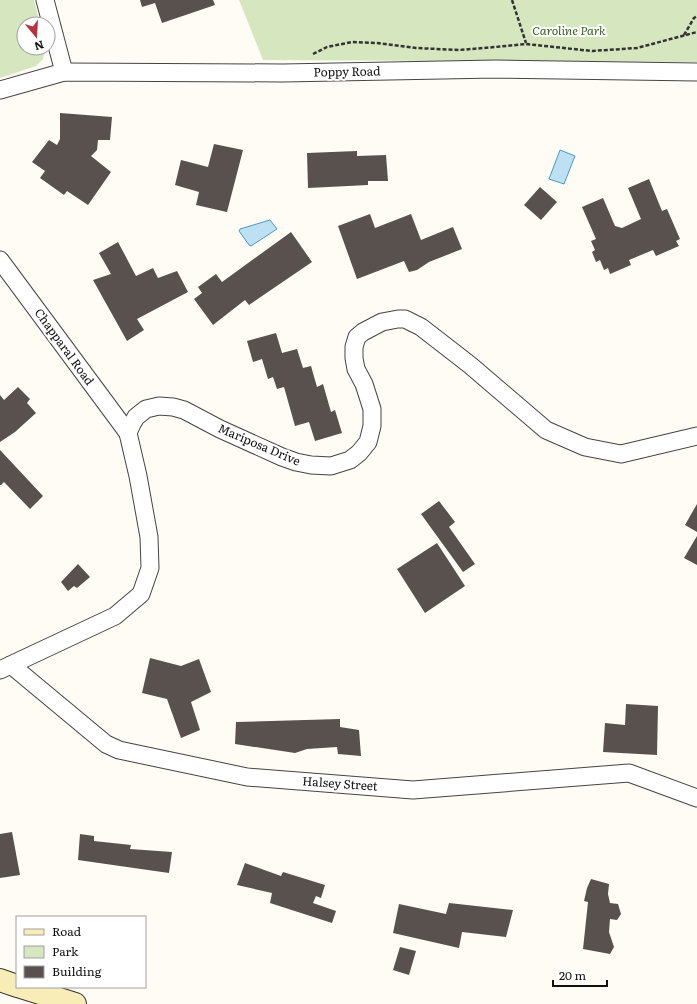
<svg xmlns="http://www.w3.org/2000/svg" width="697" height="1004" font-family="Literata,serif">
<rect width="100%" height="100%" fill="#fefcf5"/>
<g fill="#d6e7c0">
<path d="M0,0H34L40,24H24V48H46L43,59L36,66L0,78Z"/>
<path d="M239,0H697V62L263,60Z"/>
</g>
<g fill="#bde1f2" stroke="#4a99c3">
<path d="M560,150L575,156L564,184L549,179Z"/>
<path d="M270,220L277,229L251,246L249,245L239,231L240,229Z"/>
</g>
<g fill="#58514e">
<path d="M140,0H213L215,5L162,23L155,3L142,7Z"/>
<path d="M60,113L112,117L110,140H98L97,150L91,156L111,172L88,205L67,191L64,195L40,178L45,171L32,162L49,140L57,145L60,139Z"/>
<path d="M214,144L243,150L227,212L196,205L199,192L175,185L181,160L208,167Z"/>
<path d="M357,151V156L386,155L388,181H368V185L308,188L307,153Z"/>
<path d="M649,179L662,211L667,209L680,239L676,241L679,246L656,256L653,250L629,260L631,265L610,274L608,268L604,270L600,260L596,262L592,252L595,250L591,241L596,239L582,207L603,198L615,226L622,228L641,219L628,188Z"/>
<path d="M540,187L557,202L541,220L524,205Z"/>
<path d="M370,214L375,228L411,214L421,240L453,227L462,249L429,262L417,270L409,272L404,261L357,279L338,226Z"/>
<path d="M291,232L312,262L249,305L245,300L213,325L194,299L202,293L198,287L216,274L222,282Z"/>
<path d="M118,242L136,276L153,268L158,278L177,271L188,292L137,319L144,330L127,341L93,280L111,274L99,253Z"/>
<path d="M276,333L282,353L297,349L303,368L311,366L317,387L323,384L331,412L335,410L342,433L315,441L309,422L295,426L284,387L277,389L273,377L268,379L262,359L253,362L247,341Z"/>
<path d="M18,387L30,399L27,403L36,413L15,432L0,442V395L4,400Z"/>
<path d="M0,450L43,496L30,509L4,482L1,485H0Z"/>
<path d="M439,501L455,522L449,527L475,564L463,572L421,514Z"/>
<path d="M697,504V532L685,525Z"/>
<path d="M697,536V565L684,558Z"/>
<path d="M437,543L465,586L425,613L397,569Z"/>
<path d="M78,564L90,577L77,588L74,586L68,591L61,582Z"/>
<path d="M150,658L181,666L199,659L211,692L191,702L200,730L181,738L167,699L142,693Z"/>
<path d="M626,704L658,706L657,755L603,752L605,723L625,725Z"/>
<path d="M340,719V727L359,730L361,756L338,754L337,747L307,749L295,753L235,744L236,722Z"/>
<path d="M12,832L20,875L0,878V834Z"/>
<path d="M80,834L94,836V841L131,845L130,849L172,852L169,873L78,860Z"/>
<path d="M245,863L281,876L283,872L325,885L321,898L316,896L313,903L336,911L332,923L270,903L272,893L237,885Z"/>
<path d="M591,879L609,884L608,894L610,903L618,904L621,914L617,920L610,919L609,932L614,947L610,954L583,949L588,902L584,901L587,888Z"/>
<path d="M449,903L513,910L506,937L462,932L459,948L393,933L399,904L446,914Z"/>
<path d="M400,947L416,951L409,975L393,970Z"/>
</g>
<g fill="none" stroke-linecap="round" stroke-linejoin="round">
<defs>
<g id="street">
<path d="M45,0L64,72"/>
<path d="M0,90L64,72L283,73L496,69L697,72"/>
<path d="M0,260L128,433"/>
<path d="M11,665L106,744L119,750L247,777L413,790L629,773L697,798"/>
<path d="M0,670L115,616L141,594L150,568L149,537L138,476L128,433L132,424L136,417L146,409L159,406L173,407L184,410L220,429L282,457L296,462L311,465L331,466L350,460L359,453L368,442L372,426V409L364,384L356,369L354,358V347L357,337L363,332L382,322L398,319H405L421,327L470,365L546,430L585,447L621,454L697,436"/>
</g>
<g id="secondary">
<path d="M0,980L17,986"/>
<path d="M21,987L75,1004"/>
</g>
</defs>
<use href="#street" stroke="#444" stroke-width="19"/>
<use href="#secondary" stroke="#333" stroke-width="24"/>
<g stroke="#333" stroke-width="2.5" stroke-dasharray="4 2" stroke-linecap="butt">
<path d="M512,0L526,43"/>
<path d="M684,35L694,18L697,16"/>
<path d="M313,54L327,47L352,42L377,43L416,48L459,50L495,47L526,44L592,51L637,48L697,32"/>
</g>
<use href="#street" stroke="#fff" stroke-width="17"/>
<use href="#secondary" stroke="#f8edb6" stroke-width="22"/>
</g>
<g text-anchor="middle" stroke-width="4" stroke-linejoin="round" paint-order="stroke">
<g font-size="12" font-style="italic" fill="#366425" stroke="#fff">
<text x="569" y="35">Caroline Park</text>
</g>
<g font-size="12" fill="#111" stroke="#fff">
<text transform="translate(347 72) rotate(-1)" y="4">Poppy Road</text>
<text transform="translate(64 347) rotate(54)" y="4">Chapparal Road</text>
<text transform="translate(259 445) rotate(23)" y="4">Mariposa Drive</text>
<text transform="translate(340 784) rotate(4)" y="4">Halsey Street</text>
</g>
</g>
<rect x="16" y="916" width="130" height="72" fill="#ffffff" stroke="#a0a0a0"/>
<rect x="24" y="929" width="20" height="6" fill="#f8edb6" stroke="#a0a0a0"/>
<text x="52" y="936" font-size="12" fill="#111111">Road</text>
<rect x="24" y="946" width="20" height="12" fill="#d6e7c0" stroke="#a0a0a0"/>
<text x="52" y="956" font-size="12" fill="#111111">Park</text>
<rect x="24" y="966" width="20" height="12" fill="#58514e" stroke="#a0a0a0"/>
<text x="52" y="976" font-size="12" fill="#111111">Building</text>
<g transform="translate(36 36) rotate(162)"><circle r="19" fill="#ffffff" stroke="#a0a0a0"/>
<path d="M0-3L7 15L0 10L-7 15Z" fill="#b63340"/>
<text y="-6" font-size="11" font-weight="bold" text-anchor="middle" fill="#111111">N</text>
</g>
<path d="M553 980v6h54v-6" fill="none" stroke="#111111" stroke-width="2"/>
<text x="559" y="980" font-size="12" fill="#111111" stroke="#ffffff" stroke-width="3" paint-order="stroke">20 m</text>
</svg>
